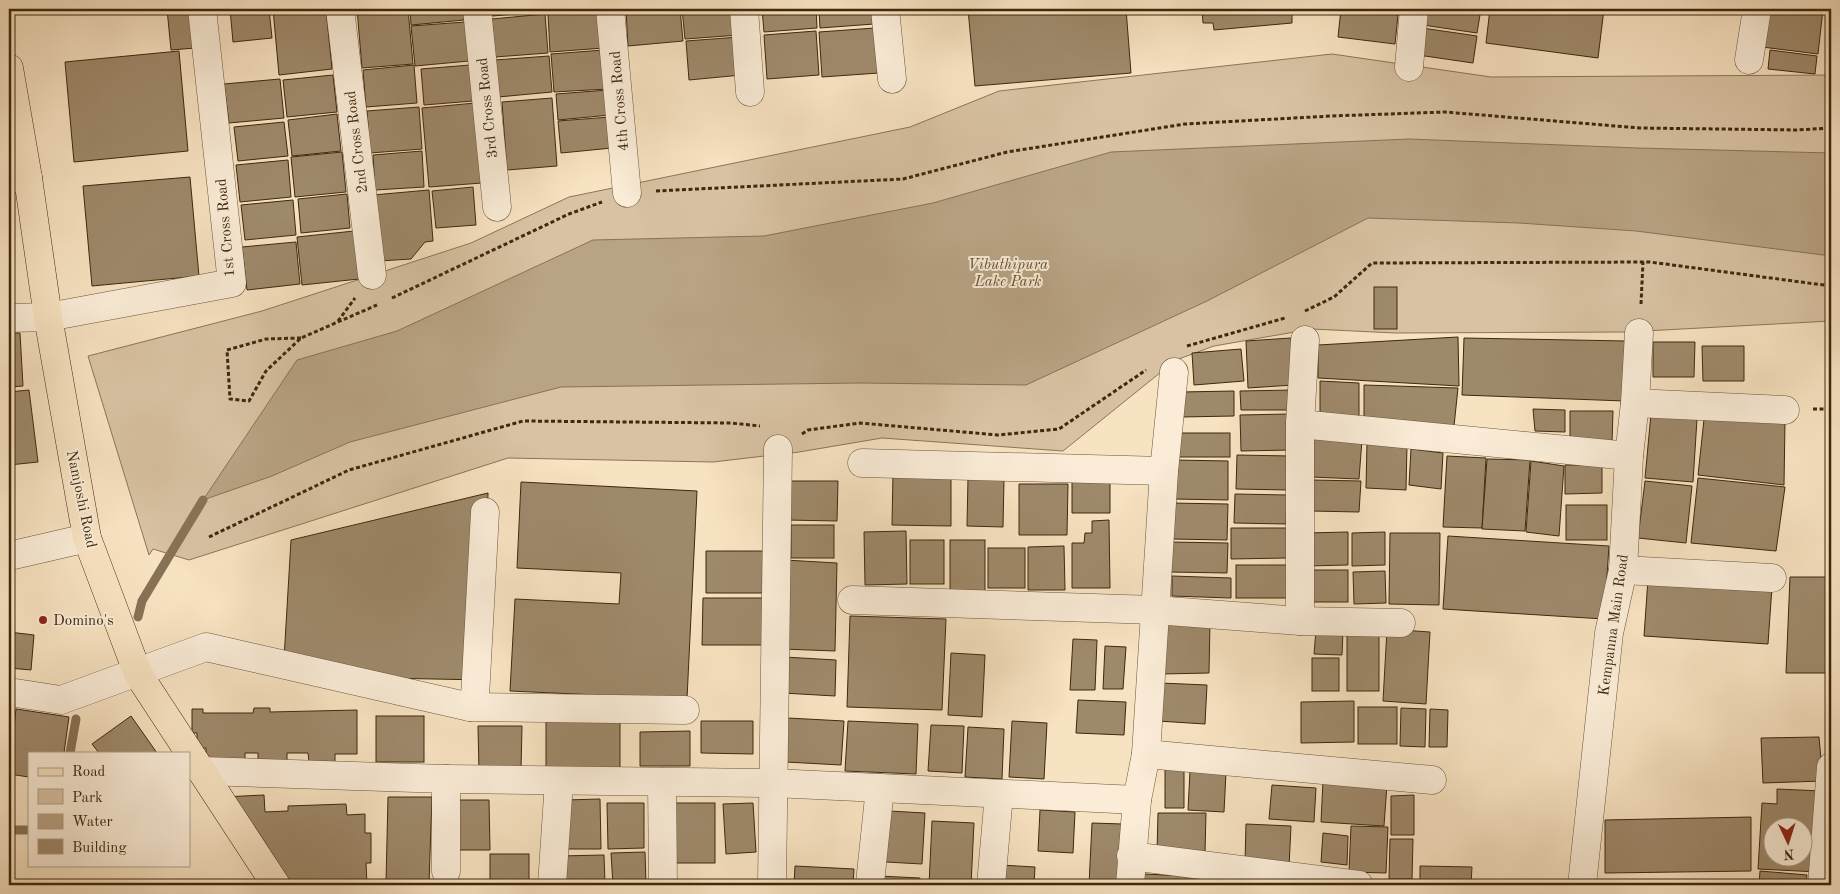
<svg xmlns="http://www.w3.org/2000/svg" width="1840" height="894" font-family="'Old Standard TT',serif">
<rect width="100%" height="100%" fill="#f7e2c1"/>
<filter id="stains"><feTurbulence type="fractalNoise" baseFrequency=".004" numOctaves="4"/><feColorMatrix values="0 0 0 0 .2 0 0 0 0 .09 0 0 0 0 .02 0 0 0 .5 -.17"/></filter>
<radialGradient id="worn" r=".72"><stop offset=".6" stop-color="#630" stop-opacity="0"/><stop offset="1" stop-color="#630" stop-opacity=".3"/></radialGradient>
<path fill="#d8c2a3" stroke="#8b7558" d="M1332,54L1491,77L1831,75V321L1626,332L1395,333L1312,329L1214,346L1176,360L1063,451L882,438L799,452L713,462L508,458L189,560L153,549L149,555L88,356L262,311L471,243L569,197L910,127L999,91Z"/>
<path fill="#b8a384" stroke="#877255" d="M1409,139L1638,148L1831,153V256L1636,231L1519,223L1368,218L1207,301L1026,385L860,383L561,387L350,442L272,476L203,500L297,360L397,331L593,240L764,236L933,203L1111,152Z"/>
<g fill="none" stroke-linecap="round" stroke-linejoin="round">
<g stroke="#877255" stroke-width="9">
<path d="M138,617L142,601L203,500"/>
<path d="M70,753L76,719"/>
<path d="M9,830H29"/>
</g>
</g>
<g fill="#9e896b" stroke="#3e280e" fill-rule="evenodd">
<path d="M167,9H191L195,48L171,50Z"/>
<path d="M230,9H269L272,38L233,42Z"/>
<path d="M273,9H326L332,69L279,75Z"/>
<path d="M357,9H408L413,64L362,68Z"/>
<path d="M410,9H463L464,20L411,25Z"/>
<path d="M492,9H546L547,11L493,16Z"/>
<path d="M626,9H680L683,41L628,46Z"/>
<path d="M682,9H736L739,35L685,39Z"/>
<path d="M762,9H816L817,28L764,32Z"/>
<path d="M819,9H873L874,24L820,28Z"/>
<path d="M968,9H1126L1131,73L975,86Z"/>
<path d="M1202,9H1292V23L1214,30L1213,23H1203Z"/>
<path d="M1341,9L1398,15L1395,44L1338,37Z"/>
<path d="M1425,9H1481L1477,33L1423,25Z"/>
<path d="M1490,9H1604L1598,58L1486,43Z"/>
<path d="M1767,9H1823L1818,54L1762,47Z"/>
<path d="M601,10L604,48L550,52L548,14Z"/>
<path d="M545,14L548,53L495,57L492,19Z"/>
<path d="M465,22L469,61L415,66L411,26Z"/>
<path d="M875,28L879,73L822,77L819,32Z"/>
<path d="M1422,28L1477,36L1473,63L1418,55Z"/>
<path d="M816,31L819,75L767,79L764,35Z"/>
<path d="M739,37L741,75L689,80L686,41Z"/>
<path d="M604,50L607,89L554,92L551,54Z"/>
<path d="M1770,50L1817,56L1815,74L1768,69Z"/>
<path d="M179,51L188,151L74,162L65,62Z"/>
<path d="M549,56L552,92L498,97L495,60Z"/>
<path d="M414,65L417,103L366,107L363,70Z"/>
<path d="M470,65L473,101L424,105L421,69Z"/>
<path d="M333,75L337,112L287,117L283,80Z"/>
<path d="M280,79L284,118L229,123L224,84Z"/>
<path d="M608,90L610,115L558,120L556,94Z"/>
<path d="M552,98L557,166L507,170L502,102Z"/>
<path d="M475,103L482,183L429,187L422,108Z"/>
<path d="M419,107L422,149L370,153L367,111Z"/>
<path d="M337,114L341,151L292,156L288,120Z"/>
<path d="M610,117L612,148L561,153L558,121Z"/>
<path d="M284,122L288,156L238,161L234,127Z"/>
<path d="M422,151L424,187L375,190L373,155Z"/>
<path d="M342,152L346,192L295,197L291,157Z"/>
<path d="M288,160L291,197L240,202L236,165Z"/>
<path d="M190,177L199,276L92,286L83,186Z"/>
<path d="M473,187L476,225L436,228L432,191Z"/>
<path d="M429,190L433,241L425,242L411,259L379,261L373,195Z"/>
<path d="M347,194L350,228L301,233L298,199Z"/>
<path d="M293,200L296,235L245,240L241,205Z"/>
<path d="M354,231L359,279L302,285L297,237Z"/>
<path d="M296,242L300,284L247,290L242,247Z"/>
<rect x="1374" y="287" width="23" height="42"/>
<path d="M9,333H20L23,386L9,387Z"/>
<path d="M1458,337L1459,386L1318,378V345Z"/>
<path d="M1291,338L1293,385L1248,388L1246,341Z"/>
<path d="M1464,338L1626,341L1625,401L1462,395Z"/>
<path d="M1653,342H1695L1694,377H1653Z"/>
<path d="M1702,346H1744V381H1703Z"/>
<path d="M1241,349L1244,381L1194,385L1192,353Z"/>
<path d="M1320,381L1359,383V416H1320Z"/>
<path d="M1364,385L1458,388L1454,426L1364,417Z"/>
<path d="M29,390L38,462L9,465V392Z"/>
<path d="M1294,390L1293,410H1241L1240,391Z"/>
<path d="M1234,391V416L1181,417V392Z"/>
<path d="M1533,409L1565,410V432L1535,431Z"/>
<path d="M1705,410L1785,421L1784,485L1698,475Z"/>
<path d="M1570,411H1613L1612,442H1570Z"/>
<path d="M1290,414L1291,450L1241,451L1240,415Z"/>
<path d="M1651,414L1697,419L1693,482L1645,478Z"/>
<rect x="1176" y="433" width="54" height="24"/>
<path d="M1313,439L1362,440L1359,479L1311,477Z"/>
<path d="M1367,442L1407,445L1406,490L1366,488Z"/>
<path d="M1411,449L1443,453L1441,489L1409,485Z"/>
<path d="M1237,455L1290,456L1289,490L1236,489Z"/>
<path d="M1447,456L1486,458L1482,528L1443,527Z"/>
<path d="M1487,459L1530,460L1525,531L1482,529Z"/>
<path d="M1175,460L1228,461V500L1174,499Z"/>
<path d="M1531,461L1564,466L1559,536L1526,532Z"/>
<path d="M1565,465H1602V493L1565,494Z"/>
<path d="M893,474H951V526L892,525Z"/>
<path d="M968,478L1004,479L1003,527L967,526Z"/>
<path d="M1698,478L1785,487L1776,551L1691,543Z"/>
<path d="M1312,480L1361,481L1359,512L1311,511Z"/>
<path d="M786,481H838L837,521L786,520Z"/>
<path d="M1110,481V513H1072V482Z"/>
<path d="M1645,481L1692,486L1686,543L1638,538Z"/>
<path d="M521,482L697,491L687,699L510,691L515,599L619,604L621,573L517,568Z"/>
<path d="M1019,484H1068L1067,535H1019Z"/>
<path d="M488,493L484,680L283,676L291,540Z"/>
<path d="M1235,494L1287,495L1286,524L1234,523Z"/>
<path d="M1170,503L1228,504L1227,540L1170,539Z"/>
<rect x="1566" y="505" width="41" height="35"/>
<path d="M1109,520L1110,588H1072V543H1084L1085,533H1092V521Z"/>
<rect x="791" y="525" width="43" height="33"/>
<path d="M1231,528H1287V558L1231,559Z"/>
<path d="M906,531L907,584L865,585L864,532Z"/>
<path d="M1348,532V565L1307,566L1306,533Z"/>
<path d="M1385,532V565L1352,566V533Z"/>
<path d="M1390,533H1440L1439,605L1389,604Z"/>
<path d="M1448,536L1609,546L1604,619L1443,609Z"/>
<rect x="910" y="540" width="34" height="44"/>
<rect x="950" y="540" width="35" height="54"/>
<path d="M1170,542L1228,543L1227,573L1169,572Z"/>
<path d="M1064,546L1065,590H1028V547Z"/>
<rect x="988" y="548" width="37" height="40"/>
<path d="M706,551H765L766,593H706Z"/>
<path d="M785,560L837,563L835,651L783,649Z"/>
<rect x="1236" y="565" width="51" height="33"/>
<rect x="1306" y="570" width="42" height="32"/>
<path d="M1385,571L1386,603L1354,604L1353,572Z"/>
<path d="M1172,576L1231,578V598L1172,596Z"/>
<path d="M1790,577H1831V673H1786Z"/>
<path d="M1648,579L1772,587L1768,644L1644,636Z"/>
<path d="M703,598H764L763,645H702Z"/>
<path d="M850,616L946,619L942,710L847,707Z"/>
<path d="M1165,621H1210L1209,673L1162,674Z"/>
<path d="M1387,629L1430,632L1426,704L1383,701Z"/>
<path d="M1316,630L1343,631L1342,655L1314,654Z"/>
<path d="M9,632L34,635L31,670L9,668Z"/>
<rect x="1347" y="632" width="32" height="59"/>
<path d="M1073,639L1097,640L1095,690H1070Z"/>
<path d="M1105,646L1126,647L1123,689H1103Z"/>
<path d="M951,653L985,655L982,717L948,715Z"/>
<path d="M784,657L836,660L835,696L783,693Z"/>
<rect x="1312" y="658" width="27" height="33"/>
<path d="M1160,683L1207,685L1205,724L1158,721Z"/>
<path d="M1078,700L1126,702L1124,735L1076,733Z"/>
<path d="M1354,701V742L1301,743V702Z"/>
<rect x="1358" y="707" width="39" height="37"/>
<path d="M254,708H270V712L357,710V754H335V762H309L308,753H287V765H258V753H245V760H206V748H197V733H192V709H203V713H253Z"/>
<path d="M1401,708L1426,709L1425,747L1400,746Z"/>
<path d="M16,709L69,717L64,753H29V777L9,774Z"/>
<path d="M1430,709L1448,710L1447,747H1429Z"/>
<path d="M546,712L620,713V768L546,767Z"/>
<path d="M131,716L157,753H99L92,744Z"/>
<rect x="376" y="716" width="48" height="46"/>
<path d="M788,718L844,721L841,765L786,762Z"/>
<path d="M701,721H753V754L701,753Z"/>
<path d="M848,721L918,724L916,774L845,771Z"/>
<path d="M1012,721L1047,723L1044,779L1009,777Z"/>
<path d="M931,725L964,726L962,773L928,771Z"/>
<path d="M478,726H522L521,771H479Z"/>
<path d="M968,727L1004,729L1002,779L965,777Z"/>
<path d="M690,731V766H640V732Z"/>
<path d="M1819,737L1823,781L1763,783L1761,738Z"/>
<path d="M1165,769L1184,770V808H1165Z"/>
<path d="M1190,771L1226,772L1224,812L1188,810Z"/>
<path d="M1323,781L1387,785L1384,826L1321,822Z"/>
<path d="M1272,785L1316,788L1314,822L1269,819Z"/>
<path d="M1777,789L1822,791L1818,872L1758,869L1762,803L1777,804ZM1772,826H1802V856H1772Z"/>
<path d="M264,795L265,812L288,811V806L346,804L347,815L365,814V833H371V863H366L367,885H279L223,797Z"/>
<path d="M1414,795V835H1391V796Z"/>
<path d="M388,797H432L429,883L386,882Z"/>
<path d="M600,799L601,849H565L564,800Z"/>
<path d="M451,800H489L490,850H451Z"/>
<path d="M607,803H644V848L608,849Z"/>
<rect x="669" y="803" width="46" height="60"/>
<path d="M753,803L756,852L726,854L723,804Z"/>
<path d="M1040,810L1075,812L1073,853L1038,851Z"/>
<path d="M889,811L925,813L922,864L886,862Z"/>
<path d="M1158,813H1206L1205,853H1157Z"/>
<path d="M1751,817V871L1605,873V820Z"/>
<path d="M932,821L974,823L971,885H929Z"/>
<path d="M1092,823L1122,824L1118,885H1089Z"/>
<path d="M1246,824L1291,826L1289,867L1245,862Z"/>
<path d="M1351,826L1388,827L1386,873L1349,872Z"/>
<path d="M1323,833L1348,836L1347,865L1321,862Z"/>
<path d="M1390,839H1413L1412,879H1389Z"/>
<path d="M645,852L646,885H613L611,853Z"/>
<rect x="490" y="854" width="39" height="31"/>
<path d="M604,855L605,885H561L560,856Z"/>
<path d="M1000,865L1035,867L1034,885H999Z"/>
<path d="M795,866L854,869L853,885H794Z"/>
<path d="M1420,866L1472,867L1471,885H1420Z"/>
<path d="M1760,871L1807,875L1806,885H1759Z"/>
<path d="M1144,874L1205,877L1204,885H1143Z"/>
<path d="M879,876L920,878V885H878Z"/>
<path d="M1605,881L1675,885H1605Z"/>
</g>
<g fill="none" stroke-linecap="round" stroke-linejoin="round">
<defs>
<g id="minor">
<path d="M340,9L372,275"/>
<path d="M477,9L497,207"/>
<path d="M610,9L627,193"/>
<path d="M744,9L750,92"/>
<path d="M885,9L892,79"/>
<path d="M1749,60L1757,9"/>
<path d="M1409,67L1414,9"/>
<path d="M9,178H28"/>
<path d="M9,318L48,317L232,283L202,9"/>
<path d="M1635,403L1785,410"/>
<path d="M1300,424L1305,340"/>
<path d="M862,463L1164,471"/>
<path d="M9,556L87,538"/>
<path d="M1623,570L1772,578"/>
<path d="M852,600L1155,610L1300,621L1401,623"/>
<path d="M1300,621V424L1629,456"/>
<path d="M9,692L61,700L206,647L470,707L475,697L485,512"/>
<path d="M470,707L685,710"/>
<path d="M1146,754L1432,780"/>
<path d="M203,771L446,779L773,783L1137,800"/>
<path d="M662,782L663,885"/>
<path d="M1131,856L1359,885"/>
<path d="M446,871V779"/>
<path d="M870,883L880,788"/>
<path d="M772,884L778,449"/>
<path d="M552,885L559,781"/>
<path d="M991,885L999,794"/>
<path d="M1130,885L1137,800L1146,754L1164,471L1174,372"/>
<path d="M1582,885L1609,633L1623,570L1629,456L1635,403L1639,333"/>
<path d="M1822,885L1831,767"/>
</g>
<path id="major" d="M9,68L28,178L48,317L87,538L138,674L276,885"/>
</defs>
<use href="#minor" stroke="#6c563b" stroke-width="29"/>
<use href="#major" stroke="#3e280e" stroke-width="29"/>
<g stroke="#3e280e" stroke-width="3" stroke-dasharray="4 2.5" stroke-linecap="butt">
<path d="M656,191L903,179L1007,152L1185,124L1331,116L1445,112L1640,128L1797,130L1831,128"/>
<path d="M392,298L569,214L602,202"/>
<path d="M1641,304L1643,262"/>
<path d="M1305,311L1334,297L1372,263L1650,262L1831,286"/>
<path d="M338,321L355,298"/>
<path d="M301,338L266,339L227,350L230,399L249,401L266,371L301,338L377,305"/>
<path d="M1187,346L1285,318"/>
<path d="M1813,409H1831"/>
<path d="M802,434L808,430L860,423L998,435L1059,429L1146,370"/>
<path d="M209,537L349,470L523,421L731,423L760,426"/>
</g>
<use href="#minor" stroke="#faecd7" stroke-width="28"/>
<use href="#major" stroke="#f7e2c1" stroke-width="28"/>
</g>
<circle fill="#8f2418" stroke="#faecd7" stroke-width="2" cx="43" cy="620" r="5"/>
<g text-anchor="middle" stroke-width="4" stroke-linejoin="round" paint-order="stroke">
<g font-size="15" fill="#3e280e" stroke="#faecd7">
<text transform="translate(619 101) rotate(-95)" y="5">4th Cross Road</text>
<text transform="translate(487 108) rotate(-96)" y="5">3rd Cross Road</text>
<text transform="translate(356 142) rotate(-97)" y="5">2nd Cross Road</text>
<text transform="translate(225 228) rotate(-95)" y="5">1st Cross Road</text>
<text transform="translate(82 499) rotate(78)" y="5">Namjoshi Road</text>
<text transform="translate(1613 625) rotate(-82)" y="5">Kempanna Main Road</text>
</g>
<g font-size="15" font-style="italic" fill="#644e33" stroke="#faecd7">
<text x="1008" y="269">Vibuthipura<tspan x="1008" dy="17">Lake Park</tspan></text>
</g>
<g font-size="15" fill="#3e280e" stroke="#faecd7" text-anchor="start">
<text x="53" y="625">Domino's</text>
</g>
</g>
<rect width="1840" height="894" fill="none" stroke="#f7e2c1" stroke-width="30"/>
<rect x="10" y="10" width="1820" height="874" fill="none" stroke="#3e280e" stroke-width="2.5"/>
<rect x="15" y="15" width="1810" height="864" fill="none" stroke="#3e280e"/>
<rect x="28" y="752" width="162" height="115" fill="#faecd7" stroke="#af9e87"/>
<rect x="38" y="768" width="25" height="8" fill="#f7e2c1" stroke="#af9e87"/>
<text x="72" y="776" font-size="15" fill="#3e280e">Road</text>
<rect x="38" y="789" width="25" height="15" fill="#d8c2a3" stroke="#af9e87"/>
<text x="72" y="802" font-size="15" fill="#3e280e">Park</text>
<rect x="38" y="814" width="25" height="15" fill="#b8a384" stroke="#af9e87"/>
<text x="72" y="826" font-size="15" fill="#3e280e">Water</text>
<rect x="38" y="839" width="25" height="15" fill="#9e896b" stroke="#af9e87"/>
<text x="72" y="852" font-size="15" fill="#3e280e">Building</text>
<g transform="translate(1788 842) rotate(176)"><circle r="24" fill="#faecd7" stroke="#af9e87"/>
<path d="M0-4L9 19L0 12L-9 19Z" fill="#8f2418"/>
<text y="-8" font-size="14" font-weight="bold" text-anchor="middle" fill="#3e280e">N</text>
</g>
<rect width="100%" height="100%" filter="url(#stains)"/>
<rect width="100%" height="100%" fill="url(#worn)"/>
</svg>
